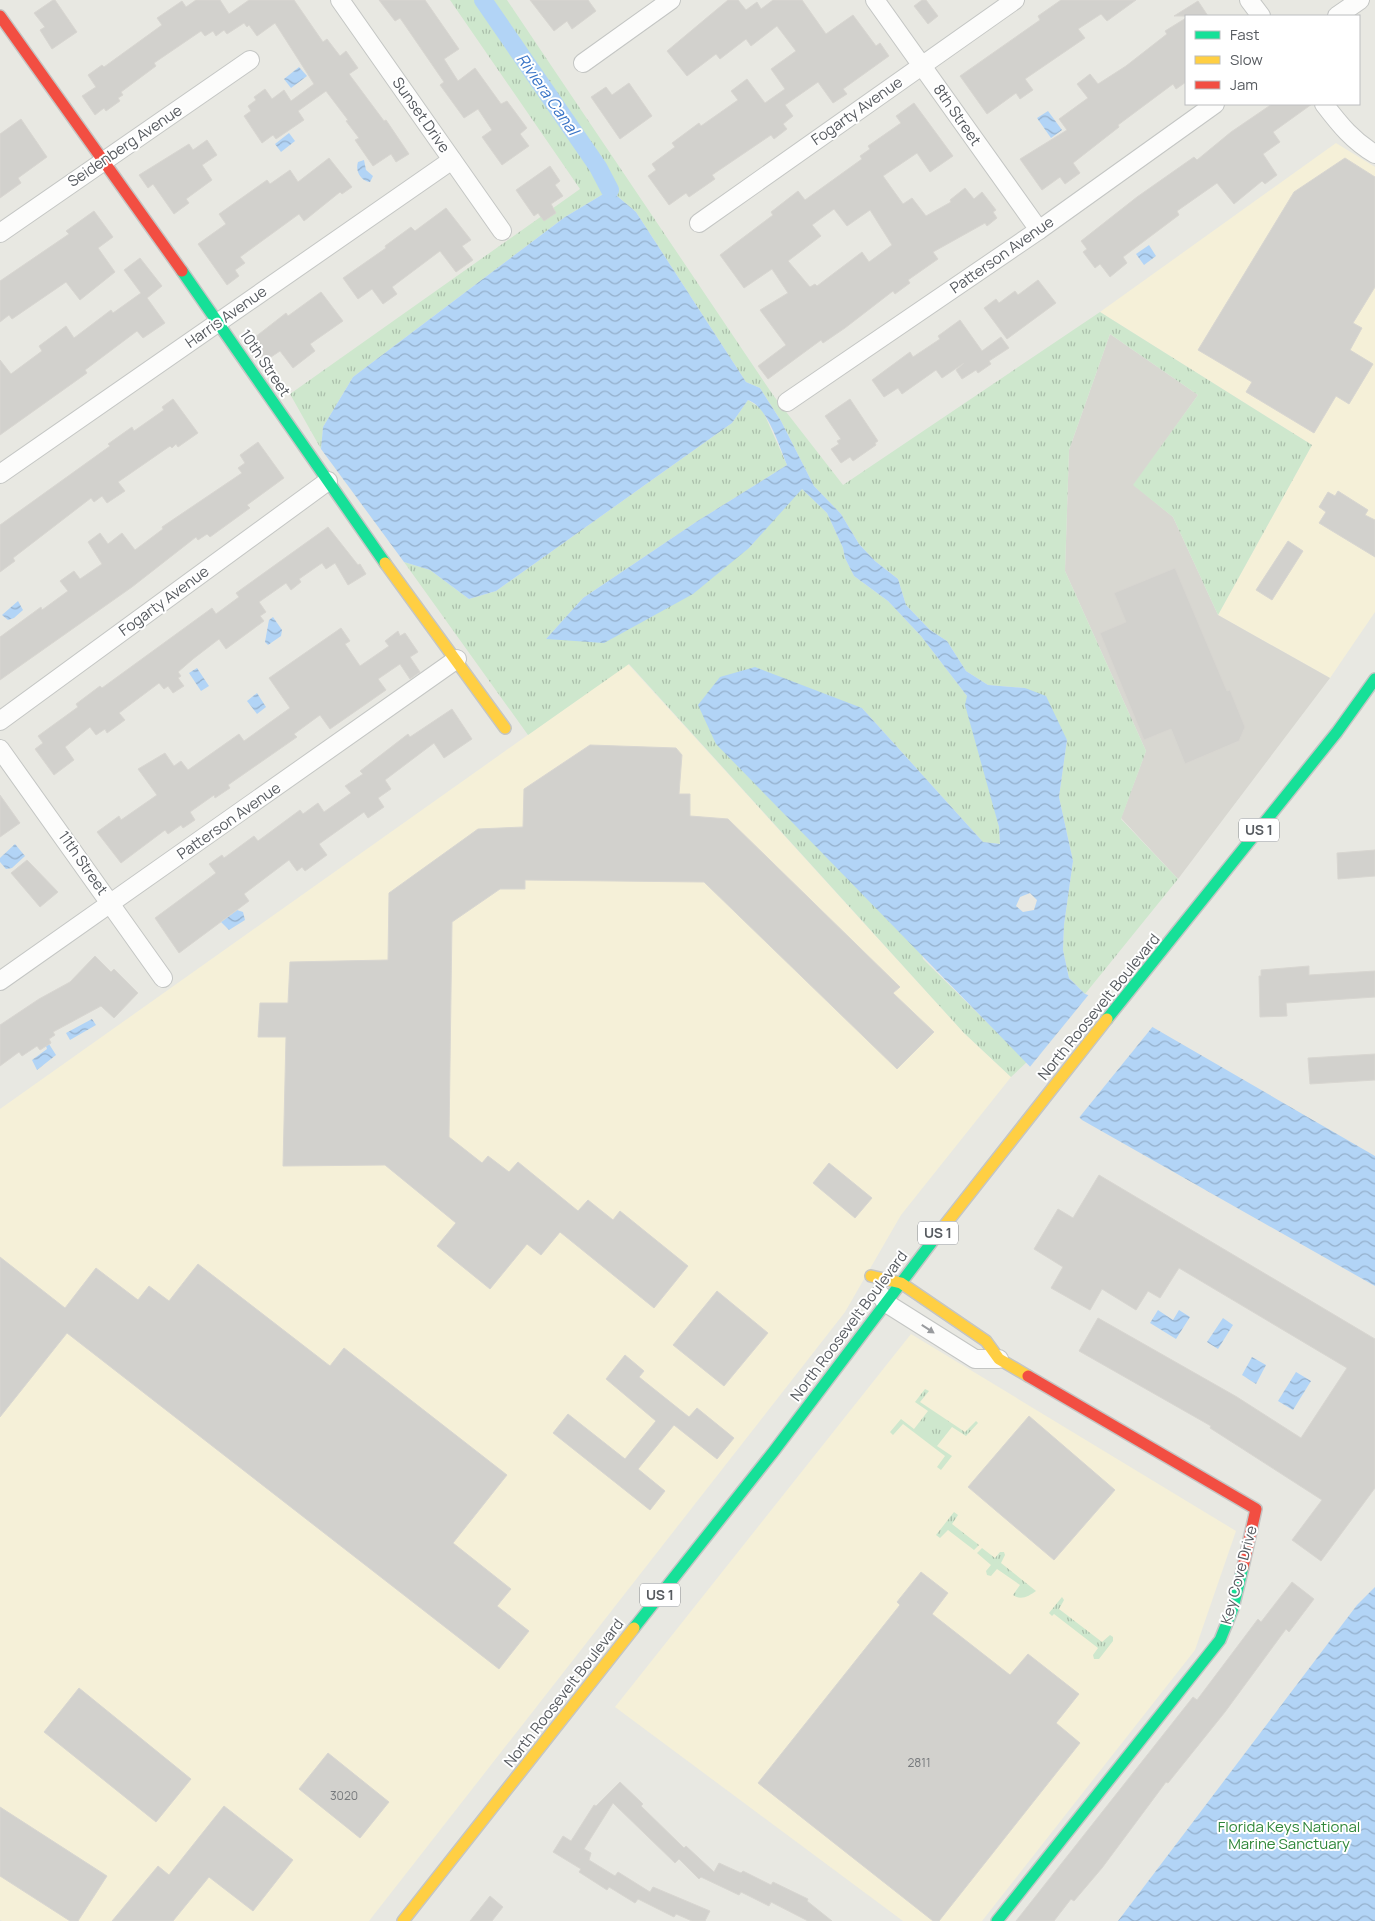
<svg xmlns="http://www.w3.org/2000/svg" width="1375" height="1921" font-family="Manrope,sans-serif">
<defs>
<pattern id="grass-tufts" width="24" height="20" patternUnits="userSpaceOnUse" patternTransform="scale(1.25)"><rect width="24" height="20" fill="#cee7cd"/><path d="M3 7l-1-3M5 7V3M7 7l1-3M15 17l-1-3M17 17v-4M19 17l1-3" fill="none" stroke="#aabeaa"/></pattern>
<pattern id="water-waves" width="16" height="10" patternUnits="userSpaceOnUse" patternTransform="scale(1.25)"><rect width="16" height="10" fill="#b2d4f6"/><path d="M0 5q4-4 8 0t8 0" fill="none" stroke="#94afcb"/></pattern>
</defs>
<rect width="100%" height="100%" fill="#e8e8e2"/>
<g fill="#f5f0d8">
<path d="M1336,143L1375,167V612L1330,678L1218,615L1312,445L1100,312Z"/>
<path d="M628,664L964,1033L1011,1077L901,1215L845,1312L369,1921H2L0,1920V1109Z"/>
<path d="M911,1334L1236,1531L1195,1650L982,1921H903L615,1707Z"/>
</g>
<path fill="#d8d7d1" d="M1110,334L1198,395L1134,485L1173,517L1218,615L1330,678L1178,879L1121,818L1146,751L1065,571L1069,450Z"/>
<g fill="url(#grass-tufts)">
<path d="M450,0H507L773,395L843,485L1100,312L1312,445L1218,615L1173,517L1133,485L1198,395L1110,334L1069,450L1065,571L1146,751L1121,819L1178,879L1085,994L1069,978L1063,950L1064,925L1073,861L1059,797L1067,740L1025,688L988,685L966,671L947,641L930,630L906,605L898,579L875,561L859,544L841,514L814,486L781,421L760,388L746,382L636,212L610,190L565,217L353,377L323,427L321,449L290,394L580,189Z"/>
<path d="M748,400L762,409L787,465L696,522L583,598L546,639L749,548L801,488L827,513L843,548L845,558L854,576L888,601L921,636L967,696L999,827L1000,844L983,842L862,708L923,959L1027,1062L1011,1077L964,1033L629,664L528,735L404,562L430,570L469,599L496,591L732,423Z"/>
<path d="M925,1389L929,1391L920,1402L965,1432L976,1421L978,1423L966,1436L952,1427L937,1446L952,1456L941,1470L937,1467L945,1456L903,1424L893,1435L890,1432L901,1419L914,1429L928,1411L915,1402Z"/>
<path d="M954,1512L958,1515L952,1524L979,1545L974,1550L948,1530L940,1538L936,1535Z"/>
<path d="M982,1548L995,1558L1000,1552H1004L1005,1555L1001,1563L1036,1591C1029,1596 1021,1601 1013,1595L1020,1585L997,1569L991,1576L987,1575L986,1571L991,1565L977,1553Z"/>
<path d="M1062,1597L1064,1600L1059,1609L1102,1642L1110,1635L1113,1637V1641L1099,1659H1094L1093,1655L1098,1648L1054,1614L1052,1616L1049,1613Z"/>
</g>
<g fill="url(#water-waves)" fill-rule="evenodd">
<path d="M299,67L307,76L291,88L284,79Z"/>
<path d="M1048,111L1062,130L1051,138L1037,118Z"/>
<path d="M289,133L295,141L281,152L275,144Z"/>
<path d="M364,160L366,170L373,176L370,182C361,181 355,171 358,162Z"/>
<path d="M610,190L636,212L746,382L760,388L781,421L814,486L841,514L859,544L875,561L898,579L906,605L930,630L947,641L966,671L988,685L1025,688L1046,696L1067,740L1059,797L1073,861L1064,925L1063,950L1069,978L1085,994L1111,1003L1375,1156V1286L1082,1120L716,744L698,705L720,677L755,667L862,708L983,842L1000,844L999,827L965,705L967,696L921,636L888,601L854,576L845,558L843,548L827,513L802,489L749,548L693,594L604,643L546,639L583,598L696,522L787,465C779,446 768,407 748,400L732,423L496,591L469,599L430,570L404,562L321,449L323,427L353,377L565,217ZM1030,893L1037,900L1034,910L1023,912L1016,906L1020,897Z"/>
<path d="M1149,245L1156,256L1144,265L1136,254Z"/>
<path d="M18,601L23,610L14,618L8,620L2,615Z"/>
<path d="M273,617L282,630L281,636L268,645L265,642L269,620Z"/>
<path d="M197,668L209,686L201,691L189,673Z"/>
<path d="M257,693L266,707L257,714L247,701Z"/>
<path d="M15,844L25,856L12,868L6,869L0,862V858Z"/>
<path d="M237,910L243,912L245,920L229,930L221,922Z"/>
<path d="M92,1019L96,1025L70,1040L66,1033Z"/>
<path d="M49,1044L56,1055L37,1070L32,1060L47,1049L46,1046Z"/>
<path d="M1158,1310L1173,1320L1179,1310L1190,1317L1176,1339L1150,1323Z"/>
<path d="M1223,1318L1233,1325L1218,1349L1207,1342Z"/>
<path d="M1252,1357L1266,1365L1256,1384L1242,1375Z"/>
<path d="M1296,1372L1311,1381L1293,1410L1278,1401Z"/>
<path d="M1375,1587V1921H1118L1357,1605Z"/>
</g>
<path fill="#e8e8e2" d="M1090,993L1112,1001L1154,1025L1078,1119L1029,1068Z"/>
<g fill="none" stroke-linecap="round" stroke-linejoin="round">
<path stroke="#b2d4f6" stroke-width="18" d="M483,0L598,167L610,190"/>
</g>
<g fill="#d2d1cd" stroke="#d8d6d1" fill-rule="evenodd">
<path d="M53,0H55L77,32L52,49L40,30L45,27L34,13Z"/>
<path d="M196,0H220L229,14L249,0H294L323,42L327,39L340,56L346,51L358,68L349,74L384,121L386,120L409,154L396,162L391,154L373,166L355,140L359,138L346,121L348,120L326,91L298,111L304,120L276,139L273,135L262,143L244,116L251,111L248,106L256,100L254,97L265,89L272,99L284,90L291,101L314,84L275,23L257,36L249,25L247,27L244,23L227,34L224,30L216,36L213,31L205,36L201,31L154,63L156,66L121,92L123,95L118,98L120,101L106,111L104,108L95,115L82,96L96,87L88,75L102,65L104,67L162,25L157,18L182,1L186,7Z"/>
<path d="M379,0H425L459,49L444,59L458,81L475,68L501,104L507,101L527,128L520,134L529,146L502,165L482,137L492,130L478,109L464,118L440,85L444,82L400,18L395,21Z"/>
<path d="M530,0H588L596,11L572,29L567,21L554,31Z"/>
<path d="M728,0H738L746,10L757,2L761,9L773,0H802L826,34L853,15L876,46L880,43L889,56L843,89L847,94L833,103L818,82L785,105L793,116L783,124L787,129L774,139L771,135L712,175L715,179L689,197L686,193L669,205L648,176L656,170L652,164L675,147L672,143L699,123L701,126L738,100L731,91L747,79L765,103L785,89L771,69L796,51L777,26L751,46L746,39L720,59L716,54L687,76L667,51Z"/>
<path d="M922,0H926L938,16L928,24L914,6Z"/>
<path d="M1061,0H1136L1107,21L1101,14L1078,29L1085,38L1025,79L1033,90L1020,99L1016,93L987,114L960,76L1040,20L1038,16Z"/>
<path d="M1198,1L1208,16H1174Z"/>
<path d="M1186,18V82L1176,89L1173,84L1118,125L1119,127L1073,163L1080,173L1065,184L1060,177L1042,190L1020,159L1067,130L1059,119L1088,98L1077,84L1090,74L1098,84L1126,66L1167,34L1165,31Z"/>
<path d="M629,83L652,116L620,139L591,97L606,87L612,95Z"/>
<path d="M914,103L953,156L930,172L917,153L883,176L903,204L912,198L926,216L951,202L950,200L965,188L974,199L982,192L996,210L993,212L997,218L987,226L985,223L933,252L938,259L908,280L910,283L895,294L893,291L845,328L823,343L821,340L768,379L758,366L786,345L760,310L788,293L772,269L744,288L720,255L773,215L771,212L798,191L805,200L862,159L860,156L870,149L868,146L901,123L896,116ZM834,209L847,226L870,210L892,245L869,262L862,252L817,286L815,284L810,287L788,261L821,236L812,225Z"/>
<path d="M1272,104H1312L1273,132L1280,142L1263,154L1277,175L1265,184L1262,181L1234,204L1217,183L1177,211L1179,215L1123,257L1127,263L1110,277L1100,264L1095,268L1083,252L1087,249L1081,241L1137,197L1194,157L1197,160L1231,132Z"/>
<path d="M21,119L47,157L18,178L21,183L0,198V134Z"/>
<path d="M207,140L217,155L202,165L212,180L186,199L189,203L174,214L153,184L148,188L139,175L189,144L193,150Z"/>
<path d="M329,158L352,187L342,194L340,192L304,221L299,214L240,257L245,263L235,270L239,276L227,285L198,244L226,224L219,214L267,180L270,184L290,170L298,182Z"/>
<path d="M1345,158L1375,177V287L1353,323L1362,328L1350,350L1373,364L1349,404L1336,396L1314,433L1246,392L1252,382L1198,350L1294,192Z"/>
<path d="M550,166L560,181L555,185L563,196L551,204L556,213L544,221L538,213L534,216L516,190Z"/>
<path d="M446,208L471,240L462,246L473,260L456,272L440,251L392,287L397,294L383,304L372,289L358,299L343,278L386,248L385,246L411,227L415,231Z"/>
<path d="M94,211L113,237L98,248L115,272L80,300L66,282L12,319L9,315L0,322V281L69,234L66,231Z"/>
<path d="M140,258L162,286L147,298L165,323L143,338L137,331L85,370L87,373L0,435V360L11,374L42,351L39,346L66,326L74,338L111,310L113,313L141,293L124,270Z"/>
<path d="M1038,280L1056,303L1007,339L984,308L996,299L999,303L1015,291L1018,295Z"/>
<path d="M321,292L343,321L310,344L315,351L293,368L280,351L265,361L250,341L286,313L288,316Z"/>
<path d="M960,320L982,351L1001,337L1009,348L989,361L991,364L978,373L976,370L962,379L956,370L964,363L942,378L936,370L902,394L898,388L884,397L872,380L910,352L913,357L940,339L938,336Z"/>
<path d="M173,399L198,433L178,447L176,444L172,448L170,446L118,482L125,491L107,503L102,496L94,502L91,498L13,558L15,561L0,572V525L110,446L108,444L132,427L134,431L164,410L162,407Z"/>
<path d="M850,399L878,441L875,443L876,445L853,461L850,457L841,463L831,449L839,444L837,441L841,439L825,416Z"/>
<path d="M258,442L284,478L247,505L250,508L210,537L207,534L198,540L196,537L132,587L0,680V637L41,607L42,610L68,591L60,581L74,571L80,579L102,564L88,542L100,533L108,544L122,533L135,550L163,529L162,527L242,473L238,468L245,463L240,455Z"/>
<path d="M1338,491L1368,510L1365,515L1375,520V557L1319,523L1326,512L1319,507L1328,492L1335,496Z"/>
<path d="M328,527L358,565L360,564L366,574L348,585L335,563L326,569L322,563L299,579L301,582L291,590L286,583L259,602L266,612L260,616L264,621L226,649L219,639L193,659L178,672L181,676L178,678L184,686L173,693L168,686L164,689L159,683L119,713L125,720L107,733L105,729L96,735L90,727L65,747L74,760L54,775L35,749L43,743L38,736L78,707L76,704L100,686L102,688L212,608L216,614L239,597L236,593Z"/>
<path d="M1288,541L1303,551L1272,600L1256,590Z"/>
<path d="M1175,568L1227,691L1230,690L1245,727L1239,741L1185,764L1171,729L1144,740L1100,633L1126,622L1114,593Z"/>
<path d="M341,628L350,641L345,644L360,666L389,646L385,641L398,631L400,636L405,633L418,652L410,657L420,672L410,679L400,664L378,679L386,690L330,729L320,715L294,734L297,737L228,785L230,788L215,798L214,795L190,812L195,820L183,828L181,825L168,834L165,830L121,863L97,832L119,816L121,820L157,795L138,769L165,753L174,766L181,761L188,770L239,734L244,741L290,708L269,678Z"/>
<path d="M452,709L472,739L444,758L434,743L385,780L391,789L378,798L384,807L368,818L364,812L319,844L327,855L305,871L302,867L297,871L289,860L244,894L249,901L179,953L155,918L216,873L209,864L222,855L224,858L254,836L258,841L300,810L303,814L318,803L324,812L351,793L345,786L363,774L360,771L408,734L410,737Z"/>
<path d="M590,745L676,748L682,755L679,794H690V816L728,819L900,987L893,993L934,1032L897,1069L704,882L525,880V889H500L452,922L449,1137L482,1163L488,1156L509,1172L518,1162L578,1211L588,1200L613,1220L620,1211L688,1266L654,1308L560,1232L541,1255L527,1244L490,1289L437,1246L456,1223L385,1165L283,1166L286,1037H258L260,1003H288L290,962L388,960L389,893L478,829L523,827L524,789Z"/>
<path d="M0,795L20,823L0,837Z"/>
<path d="M1375,850V876L1338,879L1337,853Z"/>
<path d="M27,860L58,892L40,907L11,873Z"/>
<path d="M95,956L111,972L114,969L138,993L114,1018L101,1006L53,1032L55,1035L49,1039L51,1043L40,1050L37,1046L22,1056L19,1052L0,1066V1025L39,999L70,982Z"/>
<path d="M1309,966V975L1375,971V997L1286,1003L1287,1016L1260,1017L1259,976H1261V970Z"/>
<path d="M1375,1054V1080L1310,1084L1308,1058Z"/>
<path d="M829,1163L872,1198L855,1218L813,1183Z"/>
<path d="M1099,1175L1375,1339V1488L1321,1561L1292,1540L1322,1500L1210,1428L1211,1426L1079,1351L1098,1318L1237,1397L1301,1438L1347,1368L1179,1268L1160,1298L1148,1291L1136,1310L1102,1289L1090,1310L1051,1288L1063,1267L1034,1249L1058,1209L1073,1218Z"/>
<path d="M0,1257L65,1308L96,1268L138,1300L149,1286L169,1301L198,1264L330,1366L344,1348L507,1475L453,1543L511,1589L497,1606L529,1631L499,1669L67,1333L0,1417Z"/>
<path d="M717,1291L768,1333L724,1386L673,1345Z"/>
<path d="M625,1355L644,1371L639,1377L689,1417L697,1408L734,1438L717,1459L674,1425L638,1469L665,1491L650,1510L553,1433L568,1414L625,1459L656,1421L606,1379Z"/>
<path d="M1029,1416L1115,1490L1054,1560L968,1487Z"/>
<path d="M921,1572L948,1593L932,1614L1010,1675L1028,1654L1079,1694L1056,1723L1080,1743L939,1921H933L758,1783L900,1605L897,1602Z"/>
<path d="M1292,1582L1314,1599L1289,1632L1286,1629L1225,1712L1168,1783L1166,1782L1102,1868L1074,1901L1071,1899L1054,1921H1016L1193,1697L1197,1700L1258,1619L1261,1622Z"/>
<path d="M79,1688L191,1779L156,1822L44,1732Z"/>
<path d="M328,1753L389,1802L360,1838L299,1789Z"/>
<path d="M620,1782L643,1804L641,1806L684,1848L686,1846L714,1872L719,1863L741,1873L743,1871L771,1885L773,1882L808,1899L807,1901L832,1921H808L771,1902L769,1906L741,1892L739,1895L701,1877L699,1879L679,1859L675,1863L613,1803L584,1849L591,1853L589,1860L615,1876L618,1872L650,1892L653,1887L710,1911L705,1921H692L676,1914L674,1917L638,1899L635,1903L609,1887L607,1890L579,1872L581,1869L553,1852L563,1836L571,1841L594,1805L596,1806Z"/>
<path d="M224,1806L293,1860L253,1911L209,1877L173,1921H112L158,1866L169,1875Z"/>
<path d="M0,1807L107,1876L78,1921H70L0,1876Z"/>
<path d="M490,1896L503,1907L492,1921H470Z"/>
</g>
<g fill="none" stroke-linecap="round" stroke-linejoin="round">
<defs>
<g id="street">
<path d="M340,0L502,231"/>
<path d="M875,0L1039,230"/>
<path d="M1249,0L1261,16"/>
<path d="M1337,16L1360,0"/>
<path d="M583,63L671,0"/>
<path d="M1324,104C1340,125 1353,141 1375,154"/>
<path d="M699,223L1015,0"/>
<path d="M0,233L250,60"/>
<path d="M787,402L1039,230L1215,104"/>
<path d="M0,474L452,160"/>
<path d="M0,721L328,481"/>
<path d="M0,749L163,978"/>
<path d="M0,981L457,659"/>
<path d="M880,1294L886,1303L975,1359H999"/>
</g>
<g id="fast">
<path d="M182,271L385,563"/>
<path d="M1107,1019L1337,732L1375,679"/>
<path d="M634,1628L774,1451L941,1230"/>
<path d="M997,1921L1220,1640L1233,1608L1243,1567"/>
</g>
<g id="slow">
<path d="M385,563L505,728"/>
<path d="M941,1230L1107,1019"/>
<path d="M871,1276L901,1283L986,1341L999,1359L1028,1376"/>
<path d="M403,1921L634,1628"/>
</g>
<g id="jam">
<path d="M0,16L182,271"/>
<path d="M1028,1376L1256,1509L1243,1567"/>
</g>
</defs>
<use href="#street" stroke="#c4c6c4" stroke-width="20"/>
<use href="#fast" stroke="#c4c5c4" stroke-width="14"/>
<use href="#slow" stroke="#c4c5c4" stroke-width="14"/>
<use href="#jam" stroke="#c4c5c4" stroke-width="14"/>
<use href="#street" stroke="#fcfcfb" stroke-width="18"/>
<use href="#fast" stroke="#16e098" stroke-width="11"/>
<use href="#slow" stroke="#ffcf43" stroke-width="11"/>
<use href="#jam" stroke="#f24e42" stroke-width="11"/>
</g>
<defs><path id="oneway-solid" d="M-6-.8H1V-3.2L6.5 0L1 3.2V.8H-6Z" transform="scale(1.25)"/></defs>
<use fill="#999b9e" href="#oneway-solid" transform="translate(928 1329) rotate(33)"/>
<g text-anchor="middle" stroke-width="4" stroke-linejoin="round" paint-order="stroke">
<g font-size="12" fill="#76797c">
<text x="919" y="1767">2811</text>
<text x="344" y="1800">3020</text>
</g>
<g fill="#fff" stroke="#898c90" stroke-width="1">
<rect x="1239" y="818.5" width="40" height="23" rx="4"/>
<rect x="918" y="1221.5" width="40" height="23" rx="4"/>
<rect x="640" y="1583.5" width="40" height="23" rx="4"/>
</g>
<g font-size="14" font-weight="bold" fill="#575b60">
<text x="1259" y="835">US 1</text>
<text x="938" y="1238">US 1</text>
<text x="660" y="1600">US 1</text>
</g>
<g font-size="15" fill="#575b60" stroke="#fff">
<text transform="translate(857 111) rotate(-35)" y="5">Fogarty Avenue</text>
<text transform="translate(421 115) rotate(55)" y="5">Sunset Drive</text>
<text transform="translate(957 115) rotate(55)" y="5">8th Street</text>
<text transform="translate(125 146) rotate(-34)" y="5">Seidenberg Avenue</text>
<text transform="translate(1002 255) rotate(-35)" y="5">Patterson Avenue</text>
<text transform="translate(226 317) rotate(-35)" y="5">Harris Avenue</text>
<text transform="translate(265 363) rotate(56)" y="5">10th Street</text>
<text transform="translate(164 601) rotate(-36)" y="5">Fogarty Avenue</text>
<text transform="translate(229 821) rotate(-35)" y="5">Patterson Avenue</text>
<text transform="translate(83 863) rotate(55)" y="5">11th Street</text>
<text transform="translate(1099 1007) rotate(-51)" y="5">North Roosevelt Boulevard</text>
<text transform="translate(849 1326) rotate(-53)" y="5">North Roosevelt Boulevard</text>
<text transform="translate(1239 1575) rotate(-75)" y="5">Key Cove Drive</text>
<text transform="translate(564 1693) rotate(-52)" y="5">North Roosevelt Boulevard</text>
</g>
<g font-size="15" fill="#30873a" stroke="#fff">
<text x="1289" y="1832">Florida Keys National<tspan x="1289" dy="17">Marine Sanctuary</tspan></text>
</g>
<g font-size="16" font-style="italic" fill="#3974c7" stroke="#fff">
<text transform="translate(548 94) rotate(55)" y="6">Riviera Canal</text>
</g>
</g>
<rect x="1185" y="15" width="175" height="90" fill="#ffffff" stroke="#bcbdbf"/>
<rect x="1195" y="31" width="25" height="8" fill="#16e098" stroke="#bcbdbf"/>
<text x="1230" y="40" font-size="15" fill="#575b60">Fast</text>
<rect x="1195" y="56" width="25" height="8" fill="#ffcf43" stroke="#bcbdbf"/>
<text x="1230" y="65" font-size="15" fill="#575b60">Slow</text>
<rect x="1195" y="81" width="25" height="8" fill="#f24e42" stroke="#bcbdbf"/>
<text x="1230" y="90" font-size="15" fill="#575b60">Jam</text>
</svg>
